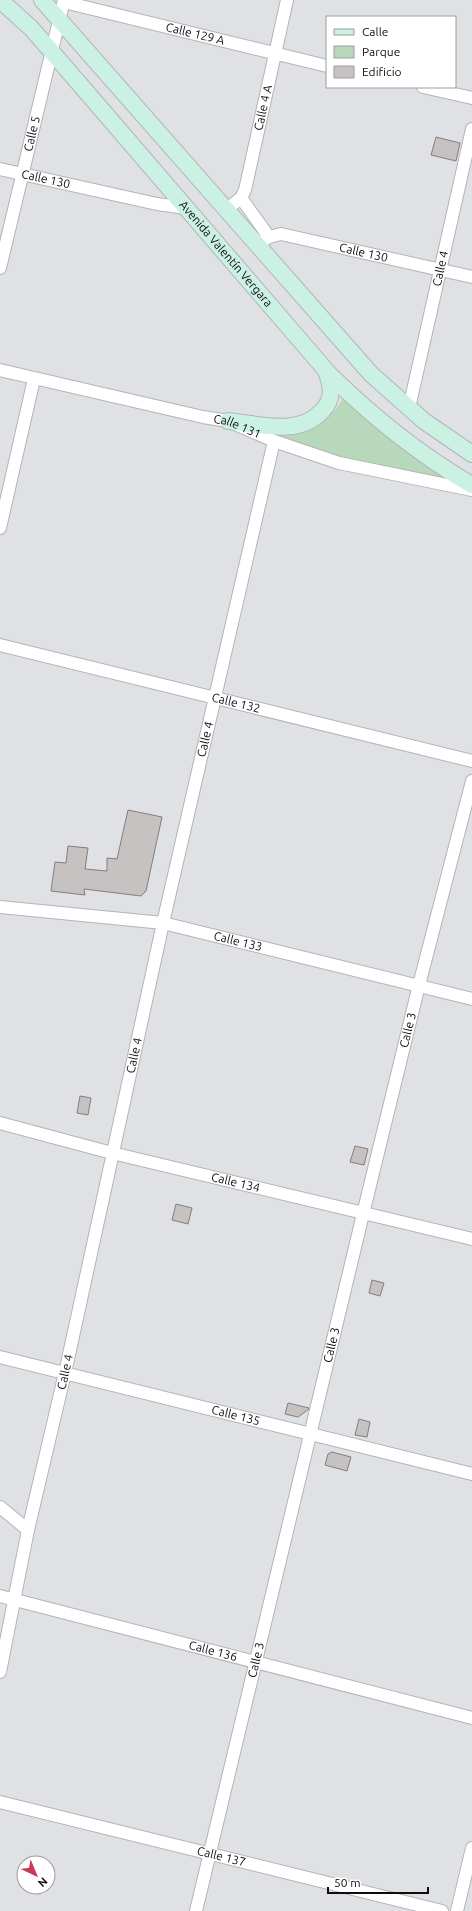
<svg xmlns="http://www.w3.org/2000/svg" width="472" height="1911" font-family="Ubuntu,sans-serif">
<rect width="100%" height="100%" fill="#e0e1e4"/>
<path fill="#b7d8ba" d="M343,398L449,479L447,483L343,459L267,432C301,428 324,432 343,398Z"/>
<g fill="#c6c2c1" stroke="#817e7c">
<path d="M436,137L460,143L456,161L431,155Z"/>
<path d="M128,810L162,817L146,891L141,896L84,889L85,895L51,891L55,862L66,863L68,846L88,848L85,869L107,871V858L117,859Z"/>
<path d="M80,1096L91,1098L88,1115L77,1113Z"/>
<path d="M355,1146L368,1149L364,1165L350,1162Z"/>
<path d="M176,1204L192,1208L188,1224L172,1220Z"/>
<path d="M372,1280L384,1283L380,1296L369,1293Z"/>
<path d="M288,1403L309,1408V1409L298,1417L285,1414Z"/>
<path d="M359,1419L370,1422L367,1437L355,1435Z"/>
<path d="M332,1452L351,1457L347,1471L325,1465L328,1454Z"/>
</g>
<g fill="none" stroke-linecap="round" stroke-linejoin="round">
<defs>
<g id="street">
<path id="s1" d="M64,2L327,66"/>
<path d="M423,87L472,98"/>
<path id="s2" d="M0,169L157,204L186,208"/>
<path d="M241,198L269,237"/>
<path id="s3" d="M227,209L241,198L245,190L287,0"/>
<path id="s4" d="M258,244L269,237L281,234L472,277"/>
<path id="s5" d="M0,268L64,0"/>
<path id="s6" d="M0,370L203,417L228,421L274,441L339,463L472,490"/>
<path id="s7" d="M409,408L472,129"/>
<path d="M0,528L34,379"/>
<path id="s8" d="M0,645L472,761"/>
<path id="s9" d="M0,907L163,923L472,999"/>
<path id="s10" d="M0,1123L112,1153L472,1239"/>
<path id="s11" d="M0,1357L472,1474"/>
<path d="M0,1507L28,1530"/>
<path id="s12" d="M0,1596L472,1718"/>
<path id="s13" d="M0,1672L28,1530L65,1373L163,923L274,441"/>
<path id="s14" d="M0,1802L442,1911"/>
<path id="s15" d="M196,1911L363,1214L419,985L472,781"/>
<path d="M457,1911L472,1848"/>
</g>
<g id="secondary">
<path id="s16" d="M0,0L31,28L52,52L330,375C373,417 420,455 472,485"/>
<path d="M42,0L371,374L424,421L472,454"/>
<path d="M228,421C259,424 298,437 322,411C334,399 332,386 326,371"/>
</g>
</defs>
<use href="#street" stroke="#b3b4b7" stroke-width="14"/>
<use href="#secondary" stroke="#b3b4b7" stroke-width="18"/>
<use href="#street" stroke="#fff" stroke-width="12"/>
<use href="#secondary" stroke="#cbf1e2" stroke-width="16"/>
</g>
<g text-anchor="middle" stroke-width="3.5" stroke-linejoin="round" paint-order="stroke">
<g font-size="12" fill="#0d0d0e" stroke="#fff">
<text dy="4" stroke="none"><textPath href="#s1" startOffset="135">Calle 129 A</textPath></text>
<text dy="4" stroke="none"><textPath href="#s3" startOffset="111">Calle 4 A</textPath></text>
<text dy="4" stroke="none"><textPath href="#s5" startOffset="138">Calle 5</textPath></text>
<text dy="4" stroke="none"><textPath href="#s2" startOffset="47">Calle 130</textPath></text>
<text dy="4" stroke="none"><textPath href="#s4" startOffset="110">Calle 130</textPath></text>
<text dy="4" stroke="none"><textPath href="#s16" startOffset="340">Avenida Valentín Vergara</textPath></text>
<text dy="4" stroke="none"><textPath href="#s7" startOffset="143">Calle 4</textPath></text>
<text dy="4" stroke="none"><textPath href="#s6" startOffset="244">Calle 131</textPath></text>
<text dy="4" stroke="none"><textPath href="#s8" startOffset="243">Calle 132</textPath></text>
<text dy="4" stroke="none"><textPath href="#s13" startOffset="955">Calle 4</textPath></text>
<text dy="4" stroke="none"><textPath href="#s9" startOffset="241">Calle 133</textPath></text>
<text dy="4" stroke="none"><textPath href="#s15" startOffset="906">Calle 3</textPath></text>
<text dy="4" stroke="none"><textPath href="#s13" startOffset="631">Calle 4</textPath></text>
<text dy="4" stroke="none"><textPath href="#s10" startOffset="243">Calle 134</textPath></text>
<text dy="4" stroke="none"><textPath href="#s15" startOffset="582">Calle 3</textPath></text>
<text dy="4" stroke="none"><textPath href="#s13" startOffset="307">Calle 4</textPath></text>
<text dy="4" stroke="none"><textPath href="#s11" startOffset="243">Calle 135</textPath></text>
<text dy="4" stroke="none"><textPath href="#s12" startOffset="220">Calle 136</textPath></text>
<text dy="4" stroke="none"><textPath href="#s15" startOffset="258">Calle 3</textPath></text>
<text dy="4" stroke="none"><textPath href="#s14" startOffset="228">Calle 137</textPath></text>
</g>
</g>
<rect x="326" y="16" width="130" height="72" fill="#ffffff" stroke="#9e9e9f"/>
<rect x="334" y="29" width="20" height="6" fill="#cbf1e2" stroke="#9e9e9f"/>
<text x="362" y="36" font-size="12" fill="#0d0d0e">Calle</text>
<rect x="334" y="46" width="20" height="12" fill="#b7d8ba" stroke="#9e9e9f"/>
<text x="362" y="56" font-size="12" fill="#0d0d0e">Parque</text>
<rect x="334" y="66" width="20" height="12" fill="#c6c2c1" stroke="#9e9e9f"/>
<text x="362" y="76" font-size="12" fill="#0d0d0e">Edificio</text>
<g transform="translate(36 1875) rotate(136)"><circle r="19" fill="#ffffff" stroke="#9e9e9f"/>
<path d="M0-3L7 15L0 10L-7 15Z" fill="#cb3b55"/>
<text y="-6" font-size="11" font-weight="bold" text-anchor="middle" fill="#0d0d0e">N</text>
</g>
<path d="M328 1887v6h100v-6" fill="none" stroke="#0d0d0e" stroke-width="2"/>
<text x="334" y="1887" font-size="12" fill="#0d0d0e" stroke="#ffffff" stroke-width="3" paint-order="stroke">50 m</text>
</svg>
